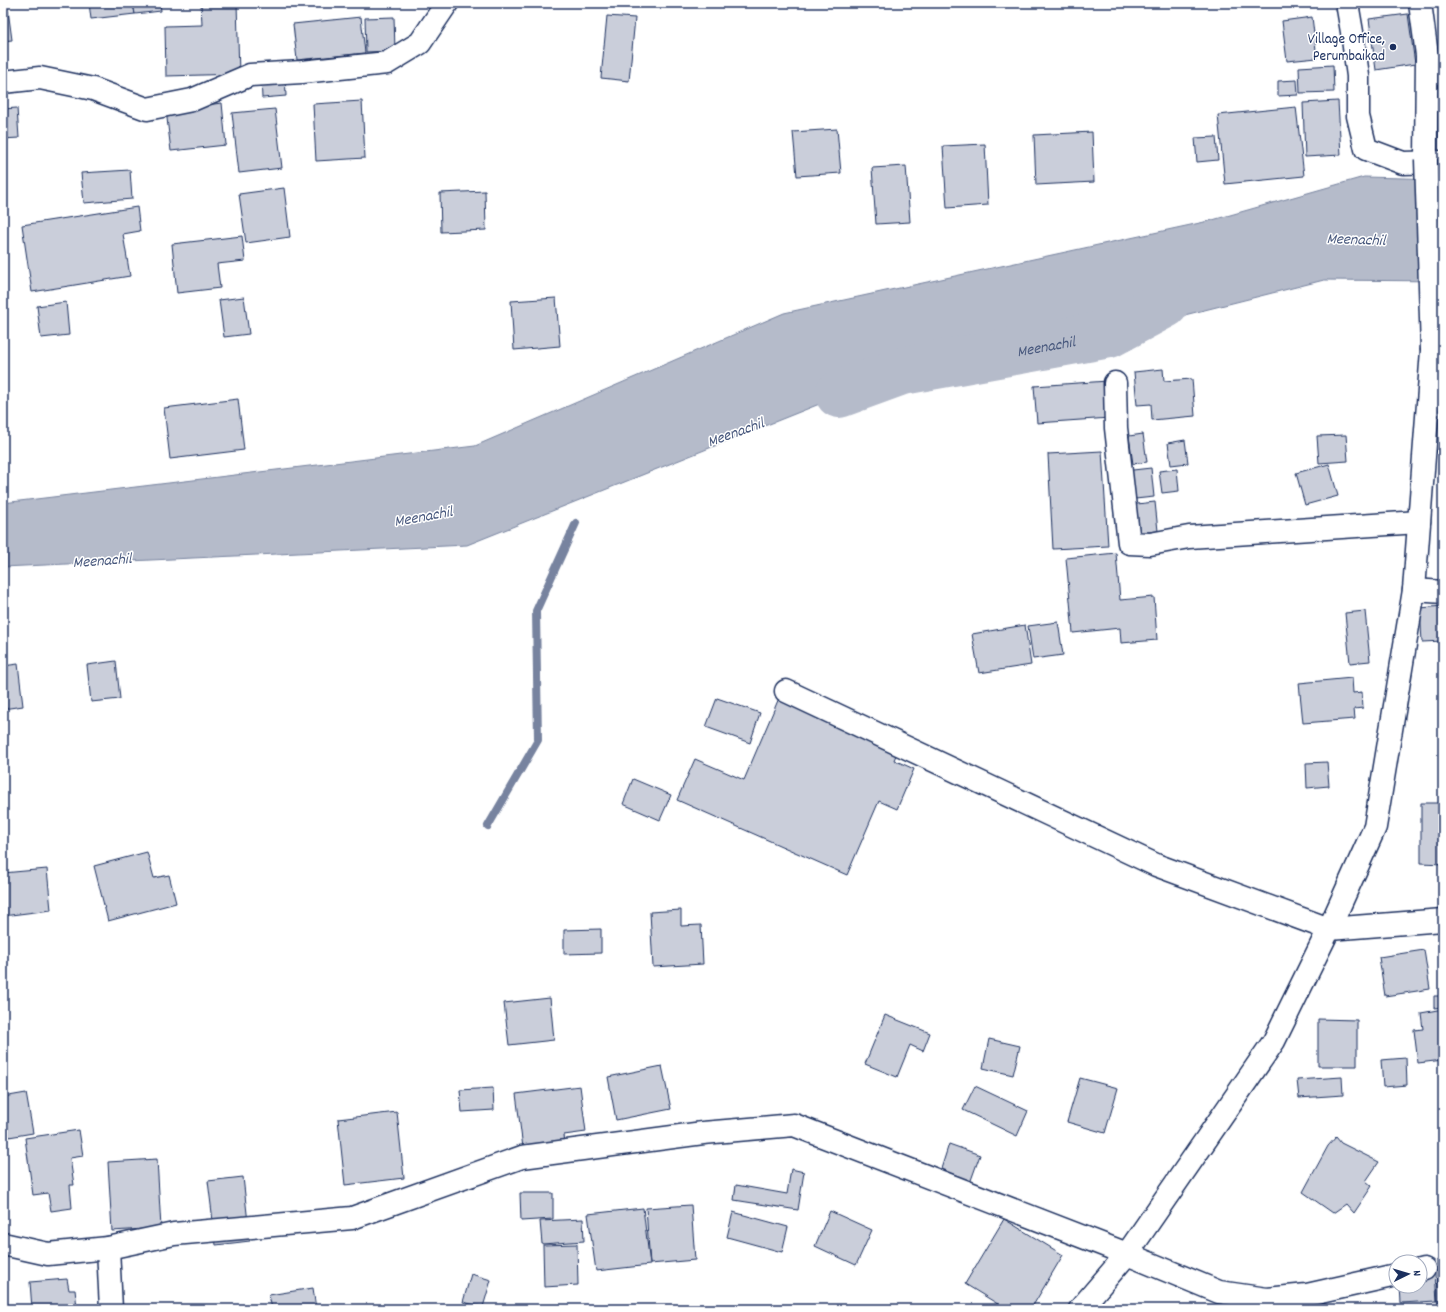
<svg xmlns="http://www.w3.org/2000/svg" width="1446" height="1312" font-family="Dekko,sans-serif">
<rect width="100%" height="100%" fill="#fff"/>
<filter id="ink" filterUnits="userSpaceOnUse"><feTurbulence type="fractalNoise" baseFrequency=".025" numOctaves="2"/><feDisplacementMap in="SourceGraphic" scale="8" xChannelSelector="R" yChannelSelector="G"/><feConvolveMatrix kernelMatrix="1 2 1 2 8 2 1 2 1" color-interpolation-filters="sRGB"/></filter>
<g filter="url(#ink)">
<path fill="#eff0f4" d="M1443,1260V1309H1378L1379,1302L1424,1304Z"/>
<path fill="#b5bbca" stroke="#77839f" d="M1364,177L1443,179V281L1324,280L1109,334L902,371L467,545L3,567V503L475,446L784,313L1209,221Z"/>
<g fill="none" stroke-linecap="round" stroke-linejoin="round">
<path stroke="#77839f" stroke-width="8" d="M488,826L538,740L536,611L576,523"/>
<path stroke="#b5bbca" stroke-width="48" id="s1" d="M839,394L902,371L1109,334L1165,304"/>
</g>
<g fill="#caceda" stroke="#1b2f5e">
<path d="M89,3H133L135,14L91,19Z"/>
<path d="M133,3H160L161,11L135,14Z"/>
<path d="M201,3H237L239,74L166,76L165,26L202,25Z"/>
<path d="M8,10L12,40L3,41V11Z"/>
<path d="M1408,14L1415,64L1376,70L1369,19Z"/>
<path d="M607,16L635,18L629,81L601,78Z"/>
<path d="M361,17L365,53L297,60L293,24Z"/>
<path d="M394,17L395,51L366,52L365,18Z"/>
<path d="M1312,17L1317,58L1287,61L1282,21Z"/>
<path d="M1333,65L1334,92L1300,93L1299,67Z"/>
<path d="M285,75L286,96L262,98L261,77Z"/>
<path d="M1297,80L1298,95L1278,96V81Z"/>
<path d="M362,101L365,158L316,161L313,104Z"/>
<path d="M1338,101L1341,155L1305,157L1303,103Z"/>
<path d="M222,103L226,145L171,151L166,110Z"/>
<path d="M1296,107L1304,176L1225,184L1218,115Z"/>
<path d="M17,108L19,138L3,139V109Z"/>
<path d="M275,109L282,168L239,173L232,113Z"/>
<path d="M837,129L841,173L797,176L793,132Z"/>
<path d="M1092,132L1094,182L1036,185L1034,135Z"/>
<path d="M1216,137L1218,160L1197,162L1195,138Z"/>
<path d="M985,144L988,205L947,208L943,146Z"/>
<path d="M906,166L910,222L876,224L872,168Z"/>
<path d="M130,170L132,199L84,203L81,173Z"/>
<path d="M284,188L290,237L246,243L239,194Z"/>
<path d="M485,191L486,230L441,232L440,193Z"/>
<path d="M137,207L140,231L123,234L130,276L32,292L22,225Z"/>
<path d="M242,236L245,261L217,264L220,288L177,293L172,244Z"/>
<path d="M244,297L249,334L224,337L219,300Z"/>
<path d="M556,298L560,346L514,350L511,301Z"/>
<path d="M66,302L69,335L41,338L37,306Z"/>
<path d="M1163,369L1164,381L1192,379L1195,416L1152,420L1151,404L1137,405L1134,372Z"/>
<path d="M1108,381L1110,418L1037,423L1034,386Z"/>
<path d="M238,399L244,450L170,459L164,408Z"/>
<path d="M1143,434L1147,462L1133,464L1129,436Z"/>
<path d="M1346,435L1348,461L1319,463L1317,436Z"/>
<path d="M1185,440L1188,463L1171,465L1168,443Z"/>
<path d="M1102,451L1108,546L1053,549L1048,454Z"/>
<path d="M1329,464L1338,496L1305,505L1296,473Z"/>
<path d="M1151,468L1154,497L1126,500L1124,471Z"/>
<path d="M1177,469L1179,491L1162,493L1159,471Z"/>
<path d="M1155,502L1158,531L1130,534L1128,505Z"/>
<path d="M1116,553L1120,600L1154,597L1157,640L1121,643L1120,628L1073,633L1066,558Z"/>
<path d="M1443,606V641L1422,642L1420,608Z"/>
<path d="M1365,611L1370,661L1350,663L1345,613Z"/>
<path d="M1058,622L1063,655L1033,659L1028,626Z"/>
<path d="M1025,625L1031,665L979,673L972,634Z"/>
<path d="M116,661L120,699L91,702L87,665Z"/>
<path d="M18,664L23,706L3,709V666Z"/>
<path d="M1352,678L1353,693L1362,692L1363,708L1354,709L1355,719L1303,723L1299,683Z"/>
<path d="M717,698L760,713L750,743L706,727Z"/>
<path d="M779,698L898,750L894,760L914,769L897,809L879,801L847,875L677,800L695,759L744,780Z"/>
<path d="M1327,762L1329,786L1307,788L1306,763Z"/>
<path d="M633,779L671,795L660,820L623,804Z"/>
<path d="M1421,803H1443V864L1421,863Z"/>
<path d="M147,852L154,878L169,875L176,903L108,921L94,866Z"/>
<path d="M47,869L51,910L3,916V873Z"/>
<path d="M681,910V926L701,925L703,964L653,967L650,912Z"/>
<path d="M601,929V953L564,954V930Z"/>
<path d="M1424,950L1430,989L1385,996L1379,957Z"/>
<path d="M1434,996H1443V1007L1434,1008Z"/>
<path d="M550,998L554,1040L509,1045L504,1003Z"/>
<path d="M1443,1009V1060L1418,1063L1414,1030L1423,1029L1421,1013Z"/>
<path d="M885,1015L930,1033L923,1051L910,1045L897,1077L865,1064Z"/>
<path d="M1318,1019L1357,1020V1066H1318Z"/>
<path d="M989,1039L1020,1046L1013,1075L983,1068Z"/>
<path d="M1406,1058L1407,1085L1383,1087L1381,1060Z"/>
<path d="M662,1066L671,1109L616,1120L608,1077Z"/>
<path d="M1342,1077L1343,1095L1299,1098L1297,1080Z"/>
<path d="M1080,1078L1118,1088L1105,1133L1067,1122Z"/>
<path d="M580,1086L586,1132L564,1135L567,1159L525,1163L516,1094Z"/>
<path d="M975,1086L1028,1111L1017,1136L963,1110Z"/>
<path d="M493,1088L494,1110L462,1112L460,1090Z"/>
<path d="M26,1093L33,1133L3,1138V1097Z"/>
<path d="M397,1112L404,1178L345,1185L338,1119Z"/>
<path d="M79,1130L83,1156L70,1158L74,1185H70L72,1208L51,1211L48,1193L33,1195L25,1138Z"/>
<path d="M1336,1137L1341,1143L1379,1162L1366,1181L1372,1186L1354,1213L1346,1204L1333,1213L1303,1192L1328,1146Z"/>
<path d="M949,1144L980,1155L970,1183L940,1172Z"/>
<path d="M157,1159L161,1228L112,1231L108,1162Z"/>
<path d="M791,1169L804,1172L798,1210L734,1200L736,1185L787,1194Z"/>
<path d="M243,1177L250,1241L216,1245L208,1181Z"/>
<path d="M520,1193H553V1219L521,1221Z"/>
<path d="M691,1205L695,1260L650,1264L646,1208Z"/>
<path d="M643,1208L650,1265L596,1271L588,1214Z"/>
<path d="M830,1211L872,1230L856,1265L815,1246Z"/>
<path d="M733,1212L788,1227L782,1252L727,1237Z"/>
<path d="M583,1219L584,1241L542,1244L540,1221Z"/>
<path d="M1004,1219L1063,1255L1031,1309H1006L965,1284Z"/>
<path d="M577,1244L578,1285L544,1287L543,1245Z"/>
<path d="M1434,1260L1437,1301L1401,1303L1400,1286H1420V1262H1403Z"/>
<path d="M1437,1260L1443,1261V1309H1437L1438,1303Z"/>
<path d="M471,1274L491,1280L483,1307L463,1302Z"/>
<path d="M67,1279L69,1290H75L77,1307L81,1306L82,1309H32L30,1282Z"/>
<path d="M313,1288L316,1309H272L269,1295Z"/>
<path d="M1231,1305V1309H1210V1306Z"/>
</g>
<g fill="none" stroke-linecap="round" stroke-linejoin="round">
<defs>
<g id="street">
<path d="M1347,3L1352,32L1358,76V116L1366,149L1403,163L1443,162"/>
<path d="M3,82L40,78L93,89L147,109L192,100L250,75L302,72L387,63L420,43L447,3"/>
<path d="M1115,383L1116,428L1129,543L1150,544L1189,537L1419,522"/>
<path d="M1414,590L1443,592"/>
<path d="M786,691L1156,865L1329,929L1443,920"/>
<path d="M3,1244L48,1254L108,1248L174,1234L352,1218L522,1157L703,1133L794,1125L1127,1254L1219,1292L1267,1299L1307,1295L1396,1275"/>
<path d="M108,1248L111,1309"/>
<path d="M1420,1270L1424,1269"/>
</g>
<g id="secondary">
<path d="M1420,3L1427,55L1426,159"/>
<path d="M1080,1309L1127,1254L1274,1041L1329,929L1375,827L1414,590L1432,350"/>
</g>
</defs>
<use href="#street" stroke="#1b2f5e" stroke-width="25"/>
<use href="#secondary" stroke="#1b2f5e" stroke-width="25"/>
<use href="#street" stroke="#fff" stroke-width="22"/>
<use href="#secondary" stroke="#fff" stroke-width="22"/>
<defs>
<path id="secondary-bridge" d="M1426,159L1432,350"/>
</defs>
<use href="#secondary-bridge" stroke="#1b2f5e" stroke-width="25" stroke-linecap="butt"/>
<use href="#secondary-bridge" stroke="#fff" stroke-width="22"/>
</g>
</g>
<circle fill="#1b2f5e" stroke="#fff" stroke-width="1.5" cx="1393" cy="47" r="4"/>
<g text-anchor="middle" stroke-width="3" stroke-linejoin="round" paint-order="stroke">
<g font-size="15" fill="#1b2f5e" stroke="#fff" text-anchor="end">
<text x="1385" y="43">Village Office,<tspan x="1385" dy="17">Perumbaikad</tspan></text>
</g>
<g font-size="16" font-style="italic" fill="#49597e" stroke="#fff">
<text transform="translate(1356 238) rotate(2)" y="6">Meenachil</text>
<text dy="6" stroke="none"><textPath href="#s1" startOffset="213">Meenachil</textPath></text>
<text transform="translate(735 431) rotate(-20)" y="6">Meenachil</text>
<text transform="translate(423 515) rotate(-10)" y="6">Meenachil</text>
<text transform="translate(102 559) rotate(-4)" y="6">Meenachil</text>
</g>
</g>
<rect width="1446" height="1312" fill="none" stroke="#fff" stroke-width="16"/>
<rect x="8" y="8" width="1430" height="1296" fill="none" stroke="#1b2f5e" stroke-width="1.5" filter="url(#ink)"/>
<g transform="translate(1408 1274) rotate(85)"><circle r="19" fill="#ffffff" stroke="#a4acbf"/>
<path d="M0-3L7 15L0 10L-7 15Z" fill="#1b2f5e"/>
<text y="-6" font-size="11" font-weight="bold" text-anchor="middle" fill="#1b2f5e">N</text>
</g>
</svg>
